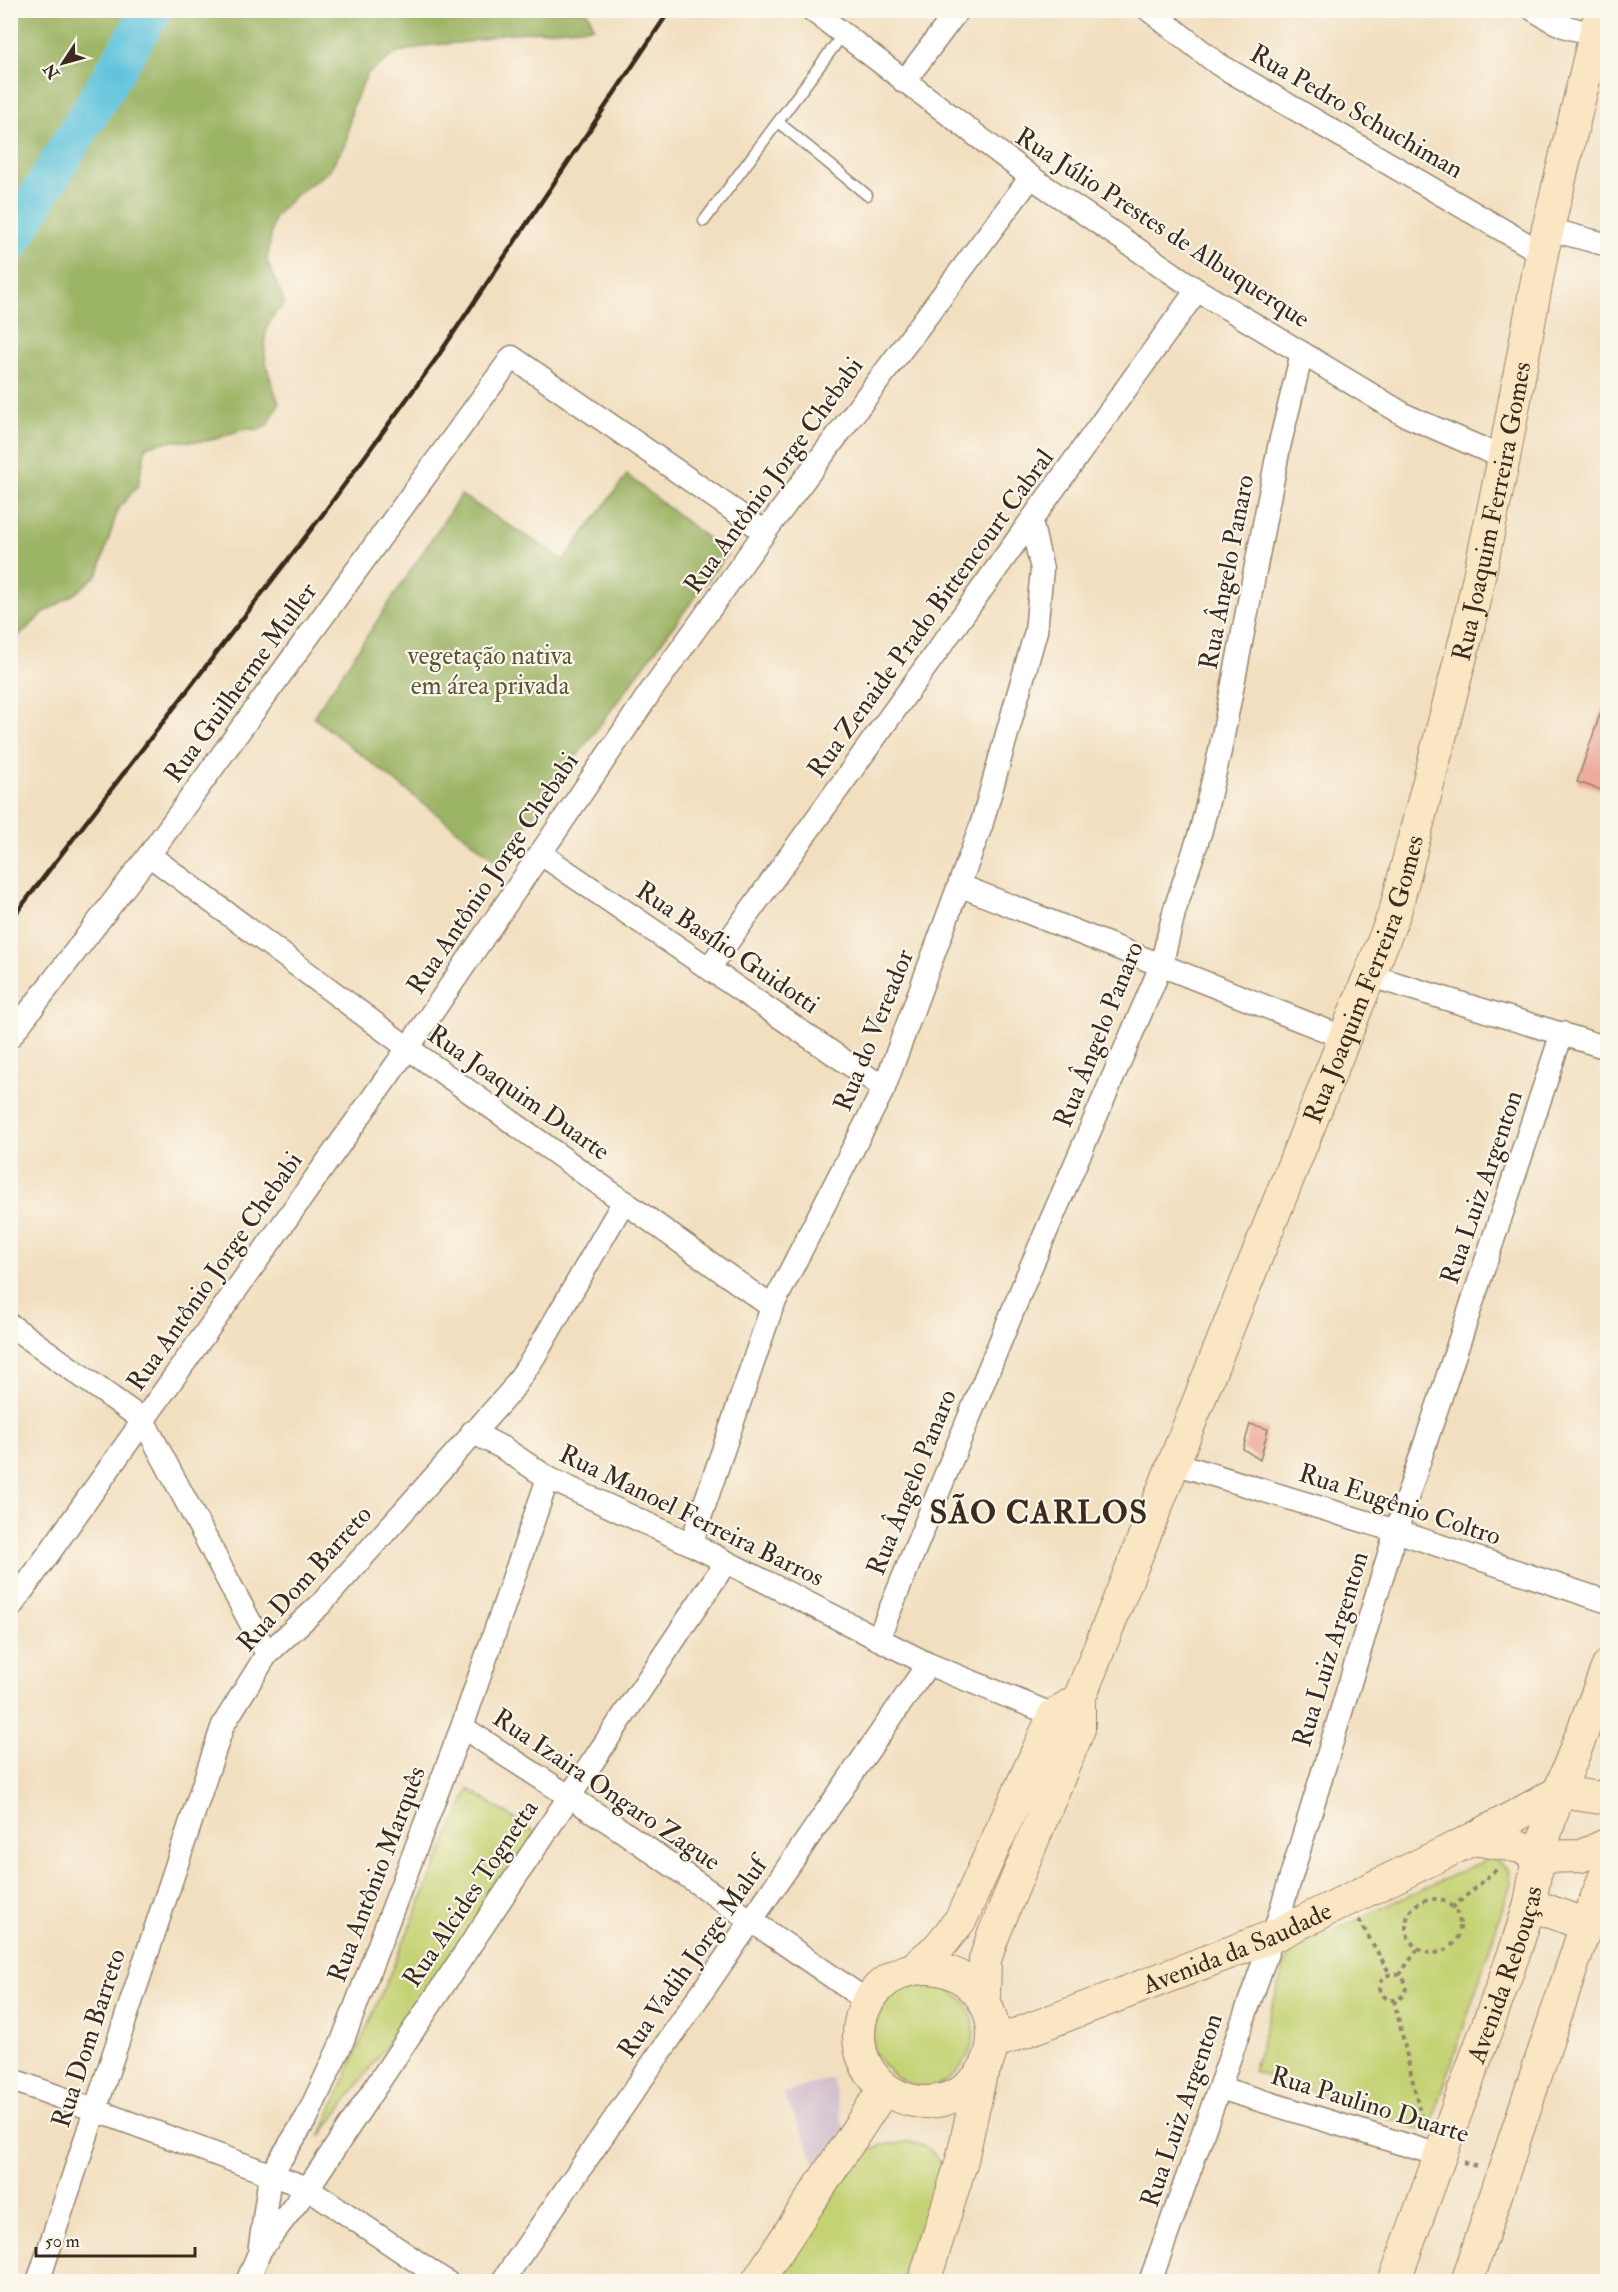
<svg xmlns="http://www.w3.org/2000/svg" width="1618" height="2292" font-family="'IM FELL Double Pica',serif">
<rect width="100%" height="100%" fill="#fbf7ec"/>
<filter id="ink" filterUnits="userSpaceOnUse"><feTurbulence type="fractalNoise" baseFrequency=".0167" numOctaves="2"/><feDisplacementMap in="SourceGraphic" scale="12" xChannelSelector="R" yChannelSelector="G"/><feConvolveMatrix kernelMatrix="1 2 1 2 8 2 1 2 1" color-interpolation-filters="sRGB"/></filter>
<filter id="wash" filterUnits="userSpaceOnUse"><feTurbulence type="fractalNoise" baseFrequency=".008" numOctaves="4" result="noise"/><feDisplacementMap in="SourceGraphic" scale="24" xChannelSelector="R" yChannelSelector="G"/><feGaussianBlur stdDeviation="1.35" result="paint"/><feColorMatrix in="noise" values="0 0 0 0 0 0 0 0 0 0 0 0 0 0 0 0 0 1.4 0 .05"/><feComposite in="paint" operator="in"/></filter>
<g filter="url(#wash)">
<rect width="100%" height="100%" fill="#f2dfc0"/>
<path fill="#d1bdcc" d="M832,2078L844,2128L822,2175L783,2093Z"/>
<g fill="#c5d273" stroke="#807e48" stroke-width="1.5">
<path d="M469,1789L539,1835L320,2137Z"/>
<path d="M1492,1857L1509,1870L1511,1883L1429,2132L1253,2071L1289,1951Z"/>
<path d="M913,1984C1037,1981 945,2164 872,2049C873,2016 882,1996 913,1984Z"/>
<path d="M909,2142L925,2146L944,2164L901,2281L776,2282L859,2156L883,2145Z"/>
</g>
<g fill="#9cb465" stroke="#6c6f42" stroke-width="1.5">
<path d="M11,10H587L594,27L502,34L468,42L432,45L398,52L367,74L352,108L346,143L328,172L297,194L274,217L267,261L285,304C252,329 266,371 279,403L268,425L259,430C236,426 227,439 205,441C180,443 173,437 146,447L138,486L118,509L98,574L76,593L45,612L11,643Z"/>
<path d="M627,475L727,554L498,862L313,717L461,495L564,560Z"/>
</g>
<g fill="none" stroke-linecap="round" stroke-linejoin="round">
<path stroke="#60c4dd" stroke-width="39" d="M10,243L152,10"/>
</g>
<g id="blocks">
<g fill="#edab9c">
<path d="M1607,694H1608V792L1577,782Z"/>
<path d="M1250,1424L1268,1429L1260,1460L1243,1449Z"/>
</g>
</g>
</g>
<g filter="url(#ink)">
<use href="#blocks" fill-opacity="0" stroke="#96846f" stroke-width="1.5"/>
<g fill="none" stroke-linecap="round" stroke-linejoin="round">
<defs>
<g id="lane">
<path d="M778,122L867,195"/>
<path d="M704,221L844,33"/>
</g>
<g id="street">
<path d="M812,10L1031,177L1197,290L1405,415L1504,458"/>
<path d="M1149,10L1218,64L1542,253"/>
<path d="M1534,10C1556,24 1571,32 1597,31"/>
<path d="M904,82L958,10"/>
<path d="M1548,229L1608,245"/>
<path d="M541,854L884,1088"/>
<path d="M149,855L408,1048L772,1307"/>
<path d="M961,886L1345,1038"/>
<path d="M709,968L1197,290"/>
<path d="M1371,976L1608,1048"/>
<path d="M10,1037L149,855L512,357L765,532"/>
<path d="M10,1325L143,1420L267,1654"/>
<path d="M472,1432L503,1448L548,1478L691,1544L928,1664L1054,1715"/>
<path d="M1174,1463L1396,1531L1608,1602"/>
<path d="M691,1544L772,1307L884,1088L981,826L1036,631L1042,569L1031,521"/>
<path d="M10,1608L408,1048L651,691L765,532L1031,177"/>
<path d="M878,1639L1030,1269L1161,966L1175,909L1201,830L1220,751L1279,447L1302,353"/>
<path d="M462,1727L618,1828L867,2001"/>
<path d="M10,2079L308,2188L447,2282"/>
<path d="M1220,2088L1439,2155"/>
<path d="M261,2249L308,2188L726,1562"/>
<path d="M38,2282L223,1725L267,1654L320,1605L511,1391L534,1357L624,1201"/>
<path d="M247,2282L259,2253L270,2176L307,2117L342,2042L462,1727L548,1478"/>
<path d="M502,2282L928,1664"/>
<path d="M1150,2282L1273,1936L1396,1531L1562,1033"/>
</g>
<g id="secondary">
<path d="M1473,1839L1521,1847L1538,1857L1581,1856L1608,1844"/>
<path d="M1530,1904L1586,1925"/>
<path d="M914,1968L939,1947L961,1919L1054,1715L1079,1699"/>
<circle cx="926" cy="2035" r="67"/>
<path id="s1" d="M984,2000L985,1960L993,1936L1079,1729V1699L1395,912L1467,633L1504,458L1542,253L1601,10"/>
<path id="s2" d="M994,2043L1273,1936L1473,1839L1559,1792L1601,1798L1608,1793"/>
<path d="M757,2282L884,2089"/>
<path d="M924,2282L962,2160L980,2078"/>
<path id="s3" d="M1394,2282L1516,1948L1530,1904L1538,1857L1559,1792L1608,1666"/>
<path d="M1467,2282L1586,1925L1608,1868"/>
</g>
</defs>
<use href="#lane" stroke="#96846f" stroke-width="13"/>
<use href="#street" stroke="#96846f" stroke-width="25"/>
<use href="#secondary" stroke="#96846f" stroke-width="34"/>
<g stroke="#96846f" stroke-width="4" stroke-dasharray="4.5 4.5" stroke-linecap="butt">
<circle cx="1433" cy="1926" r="27"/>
<path d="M1452,1908L1497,1869"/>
<path d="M1359,1920L1390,1974"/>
<circle cx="1393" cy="1987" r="13"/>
<path d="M1399,1975L1418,1949"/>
<path d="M1394,2000L1423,2125"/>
<path d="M1463,2162L1479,2167"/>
</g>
<use href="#lane" stroke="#fff" stroke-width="10"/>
<use href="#street" stroke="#fff" stroke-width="22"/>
<use href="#secondary" stroke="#fbe6c3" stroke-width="32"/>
<path stroke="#3b2a1e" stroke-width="4.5" d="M10,921L323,514L436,359L670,10"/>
</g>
</g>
<g text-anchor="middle" stroke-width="4.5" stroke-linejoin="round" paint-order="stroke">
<g font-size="26" fill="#3b2a1e" stroke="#fbf7ec">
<text transform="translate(1357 111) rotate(30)" y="9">Rua Pedro Schuchiman</text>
<text transform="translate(1163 227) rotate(33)" y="9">Rua Júlio Prestes de Albuquerque</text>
<text transform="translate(773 475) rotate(-54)" y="9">Rua Antônio Jorge Chebabi</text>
<text dy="9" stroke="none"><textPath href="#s1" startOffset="1580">Rua Joaquim Ferreira Gomes</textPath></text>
<text transform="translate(1226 572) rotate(-79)" y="9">Rua Ângelo Panaro</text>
<text transform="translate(930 613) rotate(-54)" y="9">Rua Zenaide Prado Bittencourt Cabral</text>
<text transform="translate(240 682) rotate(-54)" y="9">Rua Guilherme Muller</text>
<text transform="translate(492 873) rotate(-56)" y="9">Rua Antônio Jorge Chebabi</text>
<text transform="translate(728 947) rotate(34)" y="9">Rua Basílio Guidotti</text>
<text dy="9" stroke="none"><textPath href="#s1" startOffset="1094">Rua Joaquim Ferreira Gomes</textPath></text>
<text transform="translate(873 1030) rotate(-68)" y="9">Rua do Vereador</text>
<text transform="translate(1098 1034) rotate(-68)" y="9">Rua Ângelo Panaro</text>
<text transform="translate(519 1092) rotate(35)" y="9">Rua Joaquim Duarte</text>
<text transform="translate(1481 1187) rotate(-71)" y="9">Rua Luiz Argenton</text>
<text transform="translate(214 1271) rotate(-55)" y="9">Rua Antônio Jorge Chebabi</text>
<text transform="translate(911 1482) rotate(-68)" y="9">Rua Ângelo Panaro</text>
<text transform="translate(1400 1504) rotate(18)" y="9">Rua Eugênio Coltro</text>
<text transform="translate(692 1515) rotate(26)" y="9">Rua Manoel Ferreira Barros</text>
<text transform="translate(304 1578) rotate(-48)" y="9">Rua Dom Barreto</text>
<text transform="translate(1330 1649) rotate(-73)" y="9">Rua Luiz Argenton</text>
<text transform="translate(607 1789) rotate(34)" y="9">Rua Izaira Ongaro Zague</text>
<text transform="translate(376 1874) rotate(-69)" y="9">Rua Antônio Marquês</text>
<text transform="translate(470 1893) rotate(-56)" y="9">Rua Alcides Tognetta</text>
<text dy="9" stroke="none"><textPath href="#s2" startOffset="261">Avenida da Saudade</textPath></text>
<text transform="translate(692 1957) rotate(-55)" y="9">Rua Vadih Jorge Maluf</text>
<text dy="9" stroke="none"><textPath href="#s3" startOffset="327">Avenida Rebouças</textPath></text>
<text transform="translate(88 2038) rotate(-72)" y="9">Rua Dom Barreto</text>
<text transform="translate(1370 2104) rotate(17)" y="9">Rua Paulino Duarte</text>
<text transform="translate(1181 2110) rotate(-71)" y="9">Rua Luiz Argenton</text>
</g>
<g font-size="26" fill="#5e5433" stroke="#fbf7ec">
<text x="490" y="664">vegetação nativa<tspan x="490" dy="30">em área privada</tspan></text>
</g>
<g font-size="32" font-weight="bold" letter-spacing="1.5" fill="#3b2a1e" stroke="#fbf7ec">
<text x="1039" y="1523">SÃO CARLOS</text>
</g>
</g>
<rect width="1618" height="2292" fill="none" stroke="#fbf7ec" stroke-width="36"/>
<g transform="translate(63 63) rotate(234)" stroke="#fbf7ec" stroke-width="4.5" paint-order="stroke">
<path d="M0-4.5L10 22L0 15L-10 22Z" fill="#3b2a1e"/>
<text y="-9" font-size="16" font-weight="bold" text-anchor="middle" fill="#3b2a1e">N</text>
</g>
<path d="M36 2247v9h159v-9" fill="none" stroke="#3b2a1e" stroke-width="3"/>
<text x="45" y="2247" font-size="18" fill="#3b2a1e" stroke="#fbf7ec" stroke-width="4.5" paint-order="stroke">50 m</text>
</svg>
